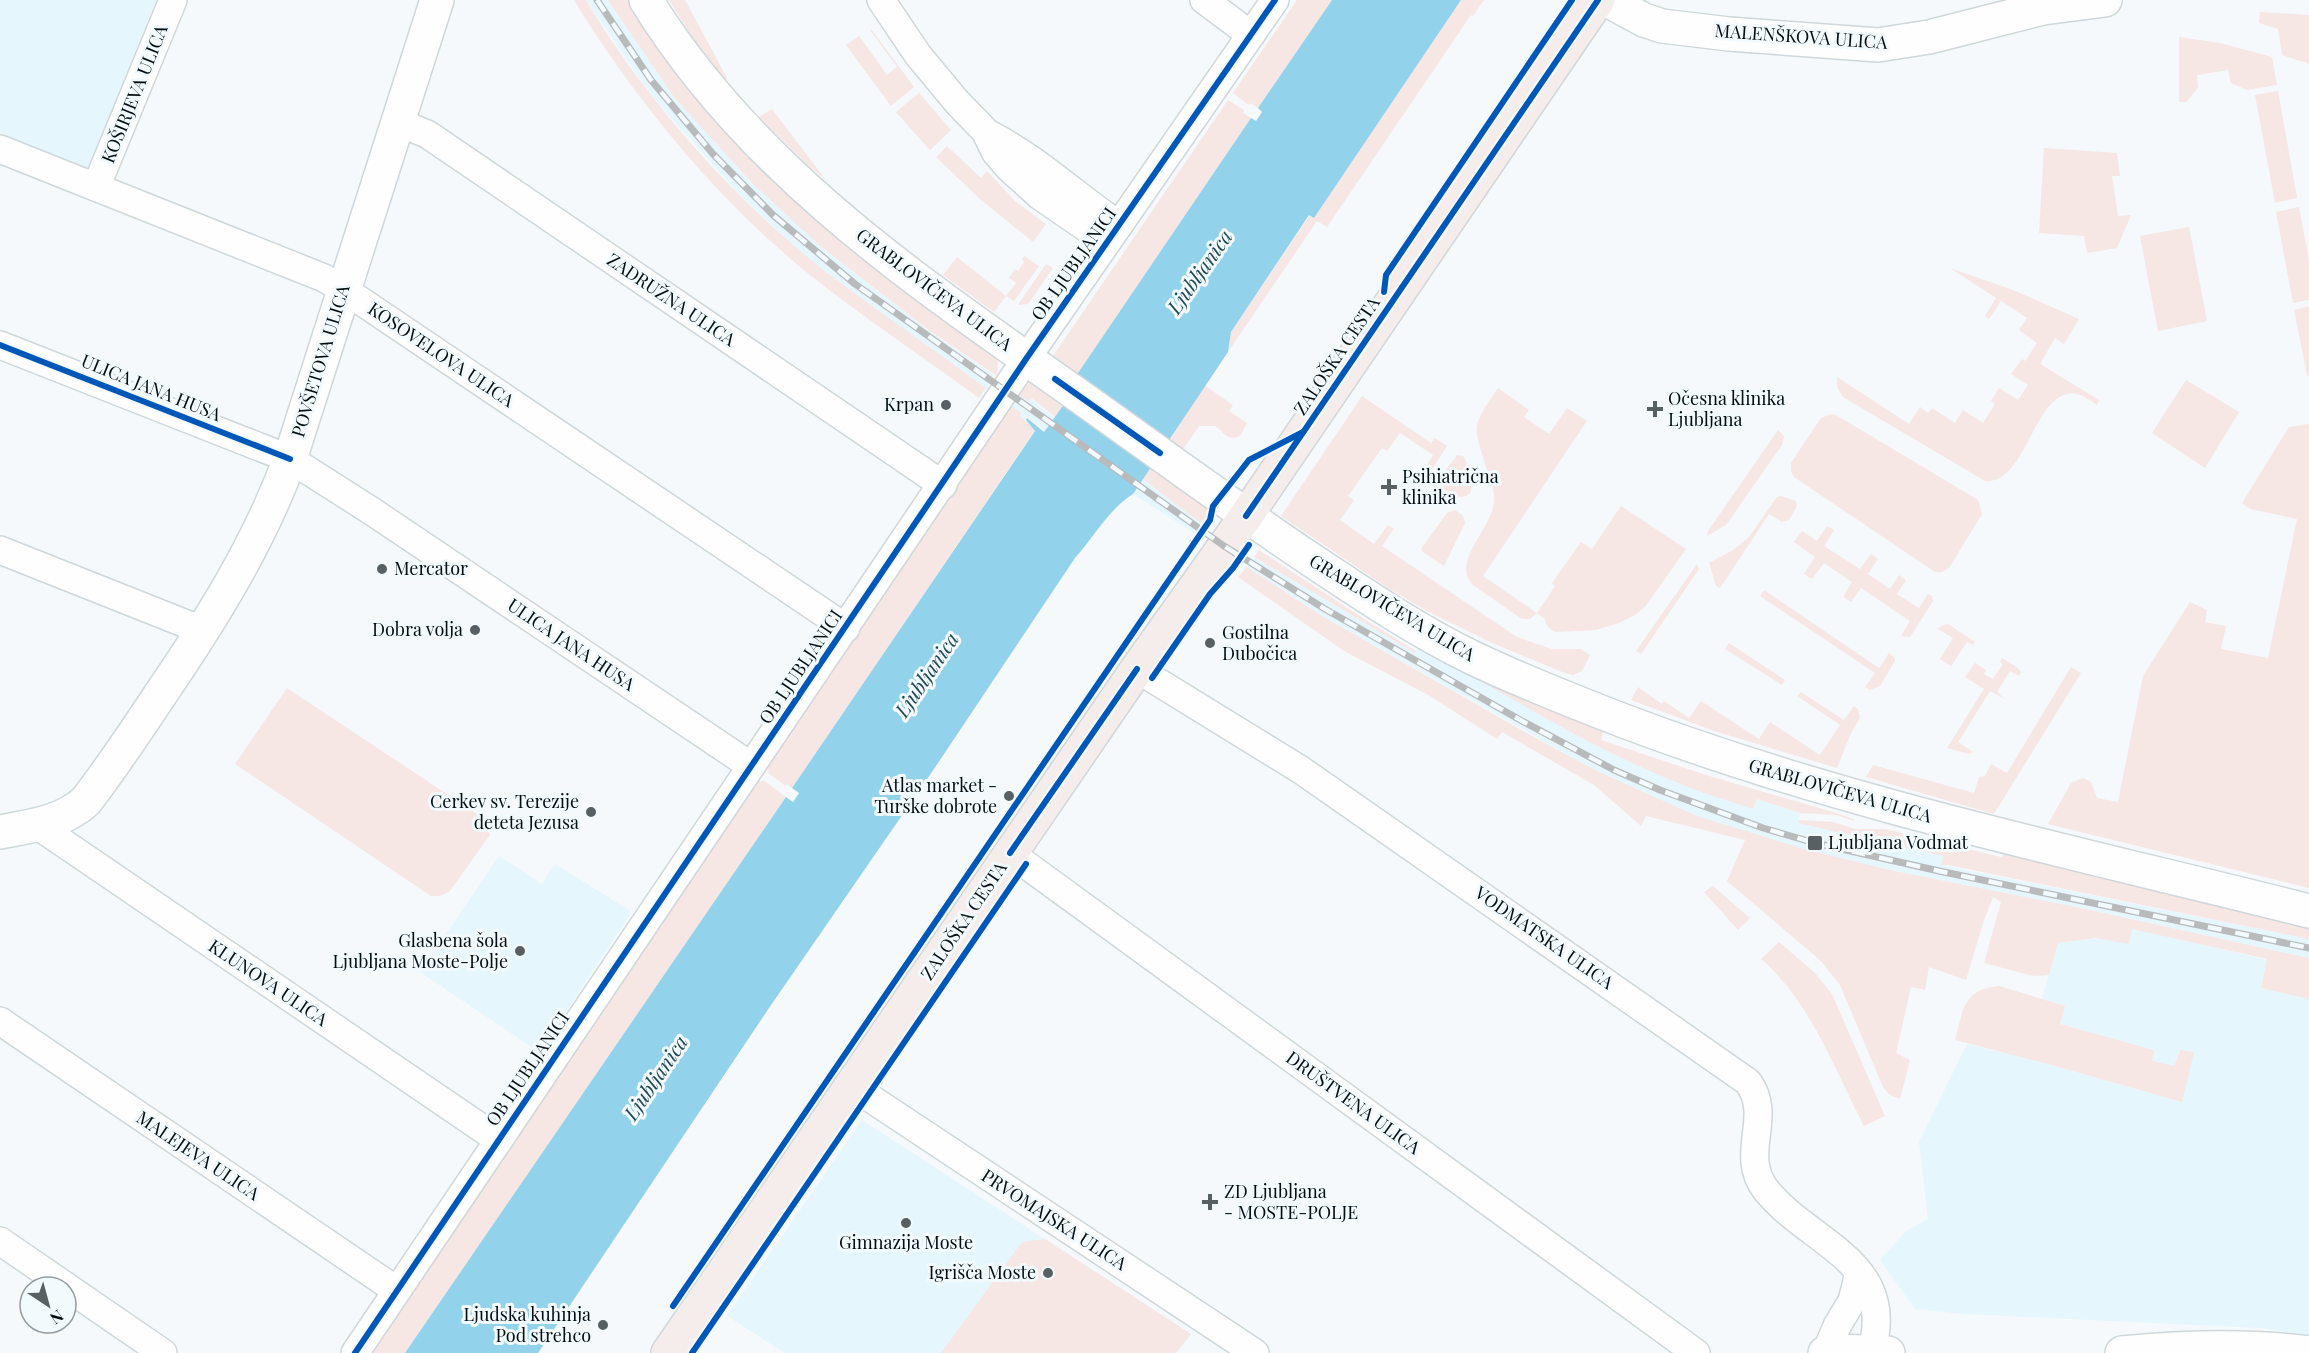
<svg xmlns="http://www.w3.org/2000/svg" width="2309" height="1353" font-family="'Playfair Display',serif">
<rect width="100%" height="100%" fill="#f5f9fb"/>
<g fill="#e6f6fd">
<path d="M0,0H156L89,169L0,133Z"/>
<path d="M586,0H608L674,97L752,183L819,245L929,331L994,375L986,388L827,273L802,253L741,196L654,99Z"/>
<path d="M1019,395L1029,401L1031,398L1038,403L1037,405L1143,478L1201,523L1194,533L1133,494L1028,418L1026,420L1020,416L1021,413L1011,406Z"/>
<path d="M1254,557L1415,653L1419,646L1562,726L1754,809L1757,799L1800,813L1798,822L1943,856L1941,865L2309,939V958L2081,908L1890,870L1804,849L1697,816L1595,770L1322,616L1247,567Z"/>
<path d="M499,856L542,884L555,864L629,910V916L539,1052L420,972Z"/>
<path d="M2132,928L2267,960L2261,988L2309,999V1335L2258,1328L1963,1314L1915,1309L1880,1260L1906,1231L1928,1219L1919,1142L1967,1044L2048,1064L2182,1102L2179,1051L2174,1066L2152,1061L2154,1050L2060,1024L2065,1006L2042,999L2058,943L2099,938Z"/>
<path d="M862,1120L1191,1334L1176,1353H785L727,1316Z"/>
</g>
<g fill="#f6e6e4">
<path d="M574,0H586C648,104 733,198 827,273L986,388L979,398C923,357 864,318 810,275C719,202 634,99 574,0Z"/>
<path d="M608,0H630L652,35L994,356L998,362L997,376L930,331L819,245L752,183L674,97Z"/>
<path d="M669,0H685L727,78L726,81L697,45Z"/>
<path d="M1297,0H1332L1258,108L1250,103L1249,105L1233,93Z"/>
<path d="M1461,0H1484L1473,16L1471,15L1327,227L1317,221L1228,352L1231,332L1310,215L1314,218Z"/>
<path d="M2260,12L2309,15V64L2282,55L2278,29L2259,23Z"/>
<path d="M871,29L914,87L891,106L846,45L859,36L887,75L897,67L870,30Z"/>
<path d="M2179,37L2220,43L2272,57L2277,85L2247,90L2231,83L2228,70L2197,75L2198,88L2186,102H2179Z"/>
<path d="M2278,91L2297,198L2275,203L2255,95Z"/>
<path d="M919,93L951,130L930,150L896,112Z"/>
<path d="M1228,100L1244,110L1243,113L1251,118L1076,376L1051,359Z"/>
<path d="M772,109L826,180L809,166L759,117Z"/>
<path d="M947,146L981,178L987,171L1015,201L1046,224L1033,242L981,200L936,157Z"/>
<path d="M2044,148L2117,153L2120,176H2112L2118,216L2131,215L2117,248L2087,253L2084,236L2039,233Z"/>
<path d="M2299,207L2309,261V300L2293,303L2276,212Z"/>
<path d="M2189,227L2207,321L2158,331L2140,236Z"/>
<path d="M1024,256L1039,266L1014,301L1006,296L994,312L943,275L957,257L1006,296L1016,283L1009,278L1015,269L1018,271L1024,262L1022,259Z"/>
<path d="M1046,264L1053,268L1028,304L1018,305Z"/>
<path d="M1950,268L2013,290L2079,319L2064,344L2055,338L2040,364L2099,400L2097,405C2088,399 2078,391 2067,394C2033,401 2024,485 1985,481L1843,397L1837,387V377L1909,424L1920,407L1928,413L1932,408L1955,423L1963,410L1983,423L1995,404L1991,401L1999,388L2018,400L2028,385L2011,374L2022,359L2025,361L2037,343L2019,330L2027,318L2001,301L1989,319L1985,316L1996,298Z"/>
<path d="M2309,306V376L2307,375L2294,310Z"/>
<path d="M1030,380L1065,403L1055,417L1032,398L1029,401L1019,395Z"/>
<path d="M2186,380L2239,412L2205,468L2152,433Z"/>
<path d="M1204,385L1233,405L1229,411L1247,423L1240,436C1226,442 1225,432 1215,426H1199L1182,451L1169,442Z"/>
<path d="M1498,388L1529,410L1524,417L1549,434L1567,408L1587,421L1483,576L1537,613L1555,586L1552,583L1581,542L1592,549L1621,506L1686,549L1645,607L1635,615L1619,623L1596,630L1556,632C1550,630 1546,626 1545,619L1537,613L1530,619H1522L1473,585C1450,562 1493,528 1494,501C1495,492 1491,482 1488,473C1474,426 1469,430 1498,388Z"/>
<path d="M1362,396L1431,443L1435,438L1447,446L1427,477L1422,473L1433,455L1400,433L1387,451L1382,448L1348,496L1354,500L1340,520L1374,544L1388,525L1394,529L1382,546L1517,637L1552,649H1581L1590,655L1582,671L1573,675L1562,672L1492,643L1429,612L1388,588L1281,516Z"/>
<path d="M1011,406L1021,413L1020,416L1035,430L792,788L787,784L786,786L768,773L769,770L767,768Z"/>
<path d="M1831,414L1836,415L1978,500L1982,514L1949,568L1942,572H1935L1794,477L1791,471V463L1821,418Z"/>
<path d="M2309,424V888L2048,824L2071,783L2083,778L2091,782L2097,798L2118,802L2143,676L2190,602L2207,610L2205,622L2226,626L2221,649L2268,658L2297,519L2250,509L2242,503L2289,427Z"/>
<path d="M1778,430L1784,436L1782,445L1726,525L1707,536L1708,531Z"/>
<path d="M1134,451L1207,507L1209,515L1205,522L1203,521L1201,523L1148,483L1143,478Z"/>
<path d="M1457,455L1463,456L1465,459C1468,470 1481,496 1461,497C1454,497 1450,491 1442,491L1434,498L1429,494Z"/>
<path d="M1781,496L1796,501L1797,506L1789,520L1782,522L1769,514L1720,588L1716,586L1709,563L1733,550L1749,537L1777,497Z"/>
<path d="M1455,510L1463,516L1465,523L1444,566L1423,552L1421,549L1447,513Z"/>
<path d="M1827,526L1834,530L1824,546L1860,569L1871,554L1878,559L1868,574L1890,589L1899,575L1906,580L1897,594L1919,608L1928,594L1932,596L1933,601L1910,637L1901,636L1910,621L1861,588L1851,602L1843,597L1852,582L1824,563L1812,579L1804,574L1815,557L1794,542L1802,531L1817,541Z"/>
<path d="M1259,550L1372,624L1416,651L1415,653L1254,557Z"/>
<path d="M1697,564L1699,569L1641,654L1636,651Z"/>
<path d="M1247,567L1322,616L1525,732L1595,770L1697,816L1804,849L1890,870L2081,908L2309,958V999L2261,988L2267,959L2132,929L2129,944L2096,938L2058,943L2049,975L2033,976L1984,963L2001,902L1993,897L1984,920L1966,980L1929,967L1925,990L1911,987L1896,1053L1910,1060L1900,1099L1890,1095L1883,1087L1840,985L1821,961L1727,881L1745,840L1646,816L1641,826L1594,785L1502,732L1497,739L1430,696L1344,651L1238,577Z"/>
<path d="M1764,590L1879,668L1889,653L1895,658V661L1880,686L1870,690L1865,687L1875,673L1760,596Z"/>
<path d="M1948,624L1975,642L1973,645L1967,642L1951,666L1940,659L1953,638L1938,629L1941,626Z"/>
<path d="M1729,643L1785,680L1782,685L1725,649Z"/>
<path d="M1427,650L1538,704L1603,732L1601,740L1706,775L1836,813L1854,819V821L1836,815L1800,813L1757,799L1753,809C1736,803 1718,798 1701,792C1605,756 1516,701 1427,650Z"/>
<path d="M2002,658L2018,668L2021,672L2019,676L2010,671L1997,692L2005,699L1990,691L1958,742L1973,752L1969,754L1947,748L1984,689L1965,677L1975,663L1986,670L1984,674L1993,679L2003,664L2000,662Z"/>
<path d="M2071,667L2081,673L1994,814L1866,777L1873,765L1974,793L1979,777L1985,776L1991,764L2007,773Z"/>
<path d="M1638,687L1662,704L1664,701L1689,718L1701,701L1759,739L1770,722L1820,755L1840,725L1797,696L1801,692L1844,720L1854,706L1858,709L1860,718L1851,733L1837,768L1714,731L1631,700Z"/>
<path d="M287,688L486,820L490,835L449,892L439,896H431L235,764Z"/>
<path d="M758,780L761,782L763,780L786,797L405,1353H371Z"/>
<path d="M1799,820L1834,822L1855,829H1885L2001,857L2010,851L2309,922V939L1948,865H1941L1943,856L1798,823Z"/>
<path d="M1713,886L1750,918L1738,930L1704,892Z"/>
<path d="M1779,942L1814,972L1832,994L1885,1116L1864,1126C1836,1072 1809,999 1761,959Z"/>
<path d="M1999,986L2065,1006L2060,1024L2154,1050L2152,1061L2174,1066L2180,1050L2194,1052L2182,1102L2048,1064L1955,1040C1964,1009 1962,990 1999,986Z"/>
<path d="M1045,1239L1191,1334L1176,1353H941L1022,1242Z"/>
</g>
<path fill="#92d2eb" d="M1332,0H1461L1314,218L1309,215L1231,332L1228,352L1133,494C1109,509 1094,537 1075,558L934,769L769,1008L538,1353H405L786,797L793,802L799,793L792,788L1035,431L1026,420L1027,418L1044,432L1065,403L1076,376L1251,118L1256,121L1262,112L1258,108Z"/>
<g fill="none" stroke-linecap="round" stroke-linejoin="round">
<defs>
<g id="minor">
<path d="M881,0L918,55L957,102L985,131L996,153L1009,168L1040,196L1107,242"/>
<path d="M1204,0L1251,35"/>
<path d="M397,122L427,134L943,485"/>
<path d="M991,135C1037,159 1076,196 1119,225"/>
<path d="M0,149L324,278L343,289L846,628"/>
<path d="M96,187L173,0"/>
<path d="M0,345L290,459L373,512L751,766"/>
<path d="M0,550L204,631"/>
<path d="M1137,669L1301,770L1748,1082C1774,1117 1738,1154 1766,1190C1810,1245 1899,1261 1871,1353"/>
<path d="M37,825L499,1140"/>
<path d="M1010,853L1696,1353"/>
<path d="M0,1021L396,1290"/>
<path d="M852,1086L1255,1353"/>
<path d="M0,1241L163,1353"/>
<path d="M1826,1352L1837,1326L1852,1301L1859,1273"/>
<path d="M355,1353L1026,359L1275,0"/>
</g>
<g id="tertiary">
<path d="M646,0C747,164 903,272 1058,381C1143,441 1226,503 1313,561C1364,595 1416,630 1471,657C1521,681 1572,701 1624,721C1846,805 2079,853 2309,911"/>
<path d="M1607,0L1644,20L1662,26L1729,34L1878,45L1929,37L2043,8L2105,0"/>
<path d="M0,832C31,826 62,823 86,801C113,766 138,728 162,692C213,617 259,543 290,459L437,0"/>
<path d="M1825,1353L1838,1351L1888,1353"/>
<path d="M2122,1353C2184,1347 2247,1345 2309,1353"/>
</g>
<path id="primary" d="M668,1353L1137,669L1246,516L1598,0"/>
</defs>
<use href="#minor" stroke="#ced7da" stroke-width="30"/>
<use href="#tertiary" stroke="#ced7da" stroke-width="36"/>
<use href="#primary" stroke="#d2d6d8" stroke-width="36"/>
<use href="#minor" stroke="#fefefe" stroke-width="27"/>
<use href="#tertiary" stroke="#fefefe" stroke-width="33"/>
<use href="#primary" stroke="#f5edec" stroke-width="33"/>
<defs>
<path id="rail" d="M597,0L651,80L713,154L773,215L855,284L1224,546L1325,609L1522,721L1614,770L1660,790L1763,828L1815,843L1939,871L2309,948"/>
</defs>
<use href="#rail" stroke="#b9babb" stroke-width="7"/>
<use href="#rail" stroke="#f3fafd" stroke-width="4.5" stroke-dasharray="14" stroke-linecap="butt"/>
<defs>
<g id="cycleway">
<path d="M1384,292L1386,275L1572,0"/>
<path d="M0,345L290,459"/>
<path d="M1055,379L1160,453"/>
<path d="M1246,516L1598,0"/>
<path d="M1152,678L1210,594L1233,568L1249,545"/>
<path d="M1010,853L1137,669"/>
<path d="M673,1306L1210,520L1213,506L1249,460L1303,432"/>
<path d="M355,1353L1026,359L1275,0"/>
<path d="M692,1353L1026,864"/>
</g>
</defs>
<use href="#cycleway" stroke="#f3fafd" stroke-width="10"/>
<use href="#cycleway" stroke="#0057b8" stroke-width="6"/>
</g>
<g fill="#586064" stroke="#f3fafd" stroke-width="2">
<circle cx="946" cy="405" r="6"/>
<path d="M1652 400h6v6h6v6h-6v6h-6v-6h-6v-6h6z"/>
<path d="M1386 478h6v6h6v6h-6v6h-6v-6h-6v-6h6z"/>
<circle cx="382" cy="569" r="6"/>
<circle cx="475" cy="630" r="6"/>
<circle cx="1210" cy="643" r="6"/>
<circle cx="1009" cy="796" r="6"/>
<circle cx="591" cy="812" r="6"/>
<rect x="1807" y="835" width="16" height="16" rx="3"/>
<circle cx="520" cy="951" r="6"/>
<path d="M1207 1193h6v6h6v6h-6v6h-6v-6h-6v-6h6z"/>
<circle cx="906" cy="1223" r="6"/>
<circle cx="1048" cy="1273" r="6"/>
<circle cx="603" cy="1325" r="6"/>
</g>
<g text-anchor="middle" stroke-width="6" stroke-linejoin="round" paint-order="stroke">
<g font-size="18" fill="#030e13" stroke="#f3fafd">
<text transform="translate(1801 37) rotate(4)" y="6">MALENŠKOVA ULICA</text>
<text transform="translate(135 94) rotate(-68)" y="6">KOŠIRJEVA ULICA</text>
<text transform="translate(1074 264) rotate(-55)" y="6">OB LJUBLJANICI</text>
<text transform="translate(934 290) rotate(37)" y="6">GRABLOVIČEVA ULICA</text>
<text transform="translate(671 300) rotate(34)" y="6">ZADRUŽNA ULICA</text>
<text transform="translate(441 355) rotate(34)" y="6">KOSOVELOVA ULICA</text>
<text transform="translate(1337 356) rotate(-56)" y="6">ZALOŠKA CESTA</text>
<text transform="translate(321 361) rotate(-73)" y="6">POVŠETOVA ULICA</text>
<text transform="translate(151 388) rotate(22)" y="6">ULICA JANA HUSA</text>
<text transform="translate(1392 608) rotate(31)" y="6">GRABLOVIČEVA ULICA</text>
<text transform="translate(571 645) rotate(34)" y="6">ULICA JANA HUSA</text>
<text transform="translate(801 667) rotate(-56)" y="6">OB LJUBLJANICI</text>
<text transform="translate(1840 791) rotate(16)" y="6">GRABLOVIČEVA ULICA</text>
<text transform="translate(964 921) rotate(-56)" y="6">ZALOŠKA CESTA</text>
<text transform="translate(1544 938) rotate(35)" y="6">VODMATSKA ULICA</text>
<text transform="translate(268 983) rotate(34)" y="6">KLUNOVA ULICA</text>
<text transform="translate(528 1069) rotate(-56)" y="6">OB LJUBLJANICI</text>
<text transform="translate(1353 1103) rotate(36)" y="6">DRUŠTVENA ULICA</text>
<text transform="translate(198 1156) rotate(34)" y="6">MALEJEVA ULICA</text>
<text transform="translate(1054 1220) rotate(33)" y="6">PRVOMAJSKA ULICA</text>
</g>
<g font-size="18" fill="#030e13" stroke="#f3fafd" text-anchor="end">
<text x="1668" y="405" text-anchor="start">Očesna klinika<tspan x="1668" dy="21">Ljubljana</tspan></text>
<text x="934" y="411">Krpan</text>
<text x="1402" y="483" text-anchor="start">Psihiatrična<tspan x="1402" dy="21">klinika</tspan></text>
<text x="394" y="575" text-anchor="start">Mercator</text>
<text x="463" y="636">Dobra volja</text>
<text x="1222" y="639" text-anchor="start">Gostilna<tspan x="1222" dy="21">Dubočica</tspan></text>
<text x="997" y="792">Atlas market -<tspan x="997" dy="21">Turške dobrote</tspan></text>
<text x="579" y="808">Cerkev sv. Terezije<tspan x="579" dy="21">deteta Jezusa</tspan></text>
<text x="1828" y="849" text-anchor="start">Ljubljana Vodmat</text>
<text x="508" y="947">Glasbena šola<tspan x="508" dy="21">Ljubljana Moste-Polje</tspan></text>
<text x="1224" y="1198" text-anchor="start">ZD Ljubljana<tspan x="1224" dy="21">- MOSTE-POLJE</tspan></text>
<text x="906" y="1249" text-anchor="middle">Gimnazija Moste</text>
<text x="1036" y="1279">Igrišča Moste</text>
<text x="591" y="1321">Ljudska kuhinja<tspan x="591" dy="21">Pod strehco</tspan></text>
</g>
<g font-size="20" font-style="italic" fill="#204857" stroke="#f3fafd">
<text transform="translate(1200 272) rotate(-55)" y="7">Ljubljanica</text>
<text transform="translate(927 675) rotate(-56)" y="7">Ljubljanica</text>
<text transform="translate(656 1078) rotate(-56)" y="7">Ljubljanica</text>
</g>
</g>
<g transform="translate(48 1305) rotate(144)"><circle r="28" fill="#f3fafd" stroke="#939c9f" stroke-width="1.5"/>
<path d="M0-4.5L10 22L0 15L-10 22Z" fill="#586064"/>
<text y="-9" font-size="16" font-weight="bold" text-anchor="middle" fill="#030e13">N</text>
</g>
</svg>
